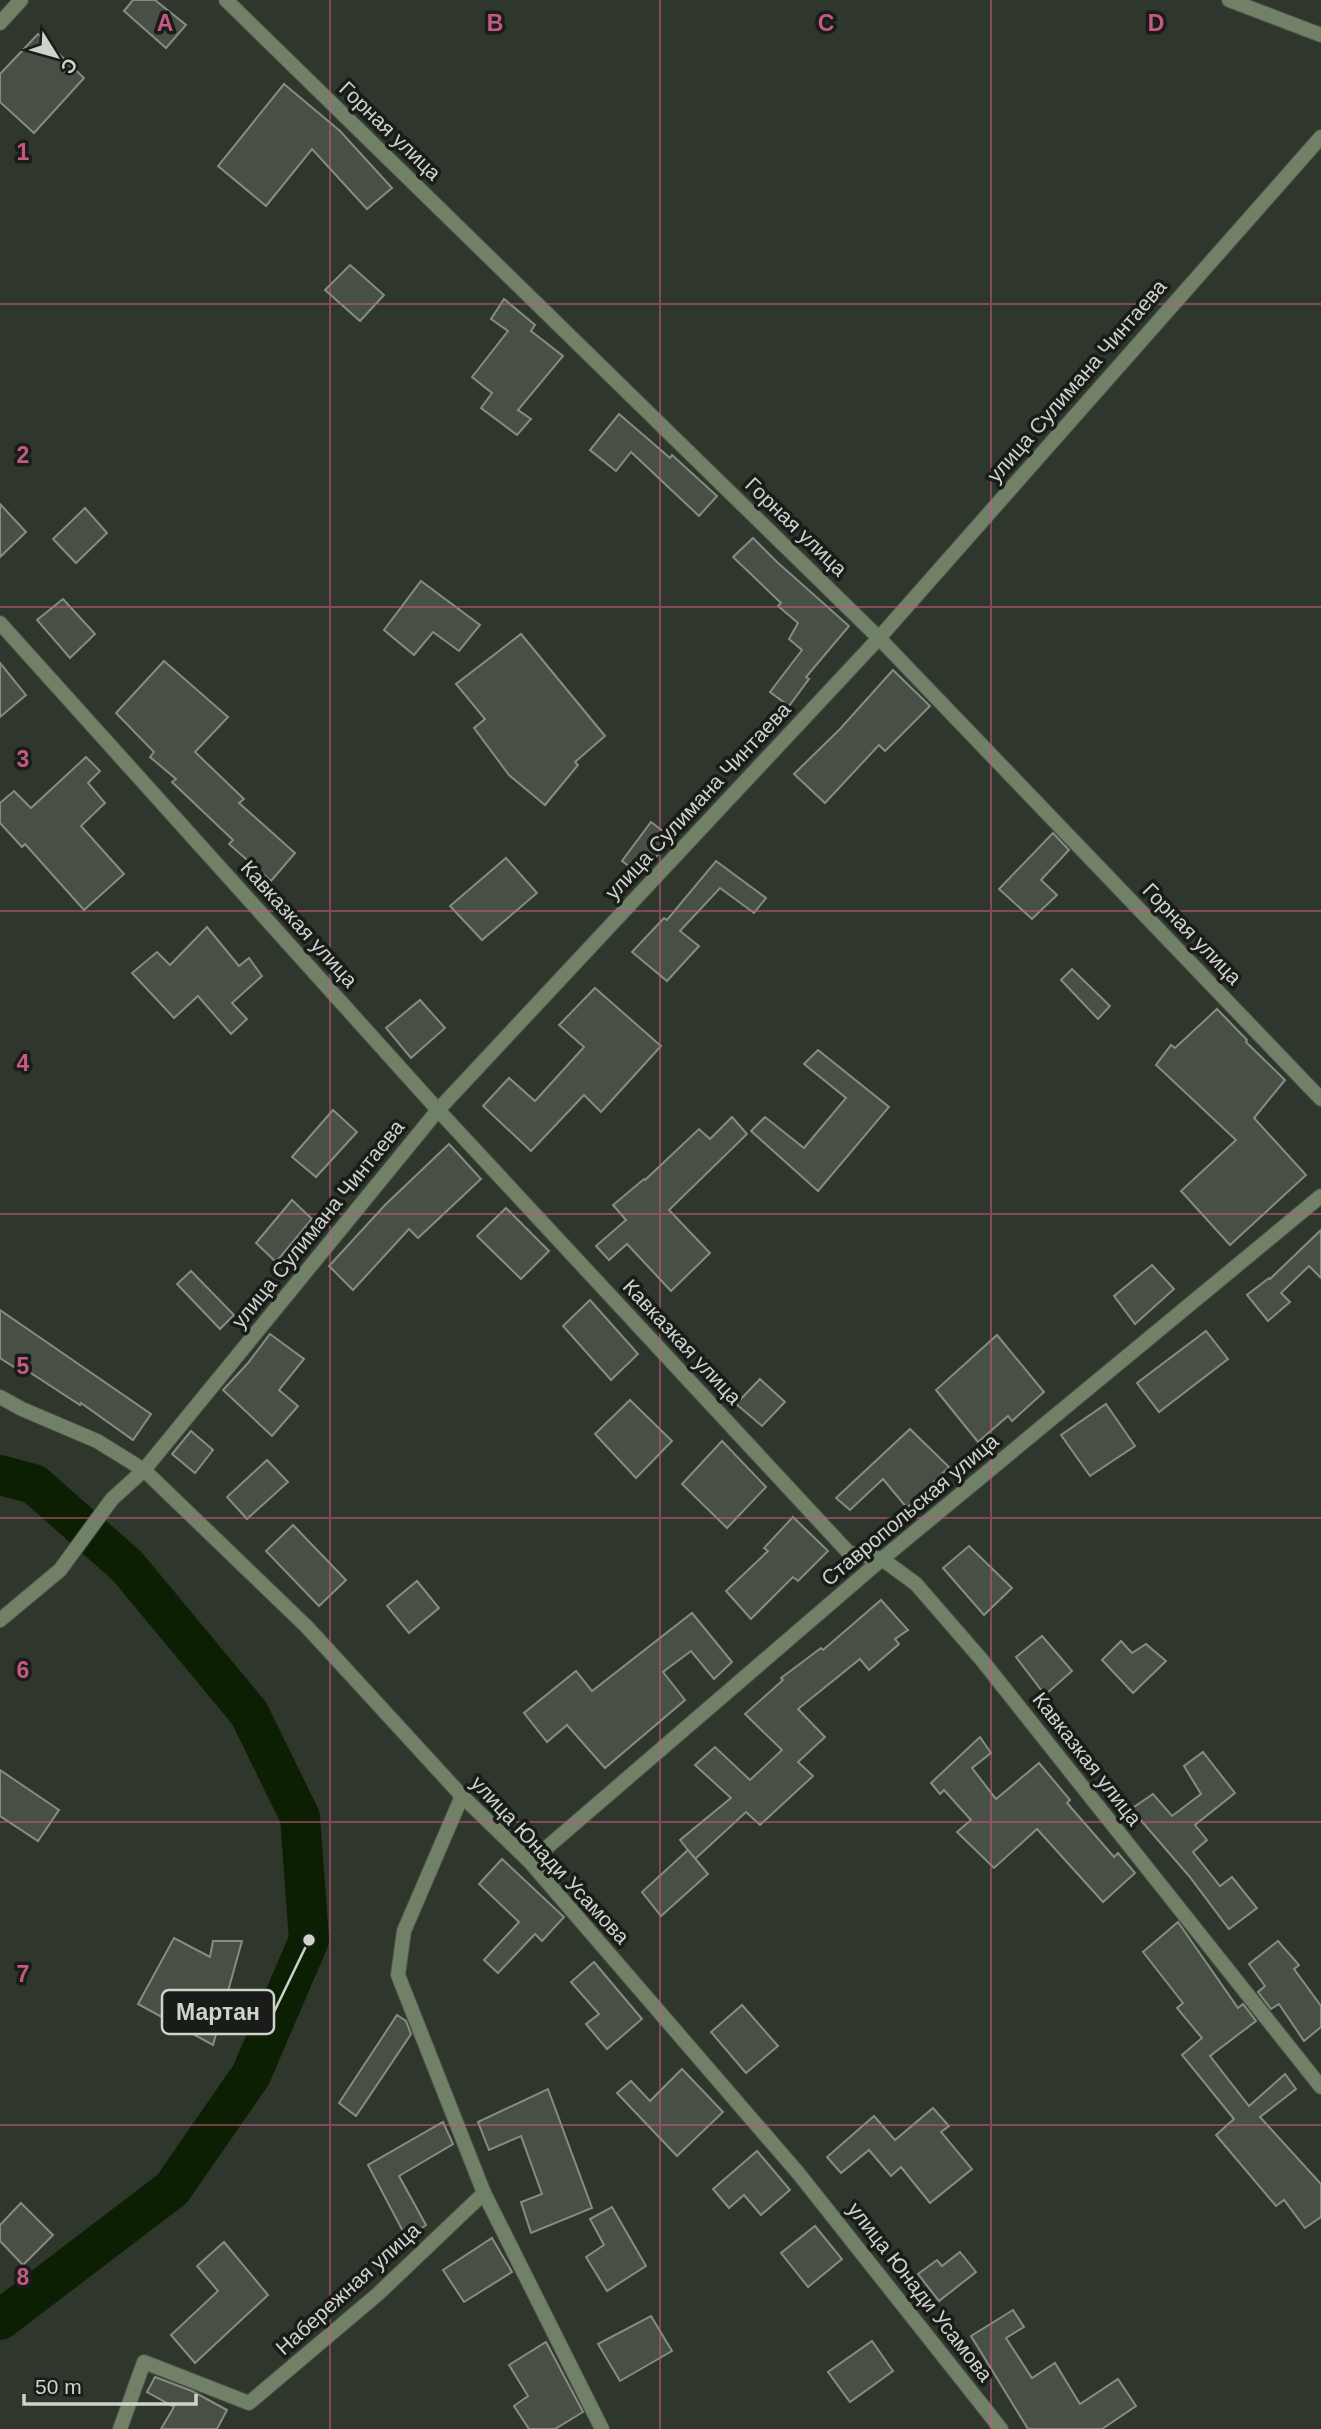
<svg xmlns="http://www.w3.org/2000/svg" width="1321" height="2429" font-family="Helvetica,sans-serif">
<rect width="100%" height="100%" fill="#2f362c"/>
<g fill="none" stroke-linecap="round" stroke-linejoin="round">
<path stroke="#0c1f02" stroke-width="40" d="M0,1475L34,1484L127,1566L249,1713L300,1817L309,1940L251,2075L172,2189L0,2320"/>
</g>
<g fill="#484f44" stroke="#858d81" stroke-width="2">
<path d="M133,0H155L186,25L166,48L124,11Z"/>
<path d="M38,34L84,78L34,133L0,102V74Z"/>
<path d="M284,84L340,131L392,188L367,209L312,149L266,206L218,166Z"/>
<path d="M350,265L384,295L360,321L325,290Z"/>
<path d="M504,299L535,325L531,331L563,356L518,410L531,419L517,435L481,408L492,393L472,377L508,331L491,319Z"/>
<path d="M619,414L670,458L672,455L717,496L699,516L631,452L616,471L590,450Z"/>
<path d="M0,504L26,532L0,557Z"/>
<path d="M85,508L107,533L76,563L53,539Z"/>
<path d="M753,538L777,562L849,626L806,677L809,679L789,706L770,692L802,650L789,639L798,623L778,606L781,603L733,557Z"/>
<path d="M421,581L480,625L459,651L433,632L414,655L384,630Z"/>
<path d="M63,599L95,634L70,658L37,620Z"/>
<path d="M521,634L605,736L575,762L578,765L545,805L509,775L474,728L485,719L456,684Z"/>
<path d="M164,661L228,717L195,752L244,799L239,803L295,853L271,881L229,844L233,840L172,782L176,779L150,757L154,752L116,713Z"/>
<path d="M0,663L26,695L0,717Z"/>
<path d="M893,670L930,706L885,751L879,745L825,803L794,774L840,729Z"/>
<path d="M86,757L100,771L88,783L105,803L81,826L124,874L84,910L25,844L22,847L0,823V803L14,791L31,808Z"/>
<path d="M651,822L672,838L641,875L622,861Z"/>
<path d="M1053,833L1069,850L1041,880L1057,895L1032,919L999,889Z"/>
<path d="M506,858L537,893L482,940L450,906Z"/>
<path d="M716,861L766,898L754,913L720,888L680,931L699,946L667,981L632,952L664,918L667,920Z"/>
<path d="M207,927L239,966L249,958L262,976L232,1003L247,1019L231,1034L198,996L174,1018L132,973L157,952L170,965Z"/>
<path d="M1072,969L1110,1006L1098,1019L1061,980Z"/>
<path d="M595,988L661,1046L601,1112L584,1095L531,1151L483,1106L509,1078L535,1101L584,1047L559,1025Z"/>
<path d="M420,1000L445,1028L411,1058L386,1028Z"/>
<path d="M1217,1009L1247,1040L1246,1042L1285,1080L1254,1118L1306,1175L1230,1245L1181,1191L1236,1140L1156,1065L1171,1045L1175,1048Z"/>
<path d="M818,1050L889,1107L818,1191L751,1131L765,1117L804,1148L846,1098L804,1064Z"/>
<path d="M333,1110L357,1132L316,1177L292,1157Z"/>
<path d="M732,1117L747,1134L669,1210L710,1253L671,1291L627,1244L609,1260L596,1246L626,1220L613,1205L644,1179L645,1180L699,1129L710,1139Z"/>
<path d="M449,1144L481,1179L418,1238L409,1229L353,1290L329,1266L385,1205Z"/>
<path d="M292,1200L312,1219L276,1262L256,1243Z"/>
<path d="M506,1208L549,1251L521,1279L477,1236Z"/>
<path d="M1321,1230V1278L1309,1266L1281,1293L1290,1302L1268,1321L1247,1295L1269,1278L1270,1279Z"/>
<path d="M1152,1265L1174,1289L1135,1324L1114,1296Z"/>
<path d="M191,1271L234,1315L220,1329L177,1284Z"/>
<path d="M590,1300L638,1354L611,1380L563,1326Z"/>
<path d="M0,1310L151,1414L133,1440L81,1403L80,1405L20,1366L17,1369L0,1358Z"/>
<path d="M1206,1331L1228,1359L1159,1412L1137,1383Z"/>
<path d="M270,1334L304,1359L279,1390L298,1406L272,1436L223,1390L248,1363Z"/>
<path d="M997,1335L1044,1392L1012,1421L1008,1416L978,1442L936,1390Z"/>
<path d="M760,1379L785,1402L762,1426L736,1404Z"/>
<path d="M630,1400L672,1441L636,1478L595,1434Z"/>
<path d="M1106,1404L1135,1446L1090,1476L1061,1435Z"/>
<path d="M910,1429L949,1467L907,1508L883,1479L850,1510L836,1498Z"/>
<path d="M191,1431L213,1450L195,1473L172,1454Z"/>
<path d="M722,1441L766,1487L727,1528L682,1484Z"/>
<path d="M267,1460L288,1482L247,1519L227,1497Z"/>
<path d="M793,1517L828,1551L798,1581L793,1577L751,1619L726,1591L768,1551L764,1548Z"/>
<path d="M293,1525L346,1580L319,1606L266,1551Z"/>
<path d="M969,1546L1012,1588L984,1615L943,1568Z"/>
<path d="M417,1581L439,1608L409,1633L387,1606Z"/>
<path d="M881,1600L908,1630L895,1639L899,1644L869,1670L860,1659L798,1709L825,1737L798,1762L813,1776L760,1825L746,1812L695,1859L680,1840L731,1798L695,1765L715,1747L750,1780L782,1750L745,1714L783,1680L781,1678L821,1648L823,1650Z"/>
<path d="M692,1613L732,1662L714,1679L691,1651L663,1672L685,1700L605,1768L567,1725L547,1742L524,1713L576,1671L592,1691Z"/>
<path d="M1042,1636L1072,1671L1045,1695L1016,1657Z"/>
<path d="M1121,1641L1132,1653L1146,1644L1166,1661L1133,1693L1102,1660Z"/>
<path d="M980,1737L991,1753L972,1768L996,1799L1039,1763L1070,1800L1067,1803L1114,1857L1118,1853L1135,1873L1103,1902L1037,1829L994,1868L957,1832L971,1820L944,1790L940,1794L931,1783Z"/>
<path d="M1203,1752L1235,1793L1195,1825L1207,1840L1193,1852L1220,1886L1232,1877L1257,1908L1229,1929L1189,1876L1131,1809L1153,1794L1172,1816L1201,1794L1184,1766Z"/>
<path d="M0,1770L59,1810L38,1841L0,1816Z"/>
<path d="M688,1850L708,1874L661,1916L642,1892Z"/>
<path d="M502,1859L564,1917L542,1941L535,1934L498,1973L484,1960L519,1922L479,1884Z"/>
<path d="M1178,1922L1238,2008L1243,2004L1256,2021L1210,2056L1249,2106L1285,2074L1296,2089L1260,2117L1321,2184V2217L1305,2228L1284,2200L1276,2206L1216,2135L1234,2119L1182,2055L1202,2038L1177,2008L1183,2003L1143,1952Z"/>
<path d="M174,1938L210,1957L213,1941H242L213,2045L138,2004Z"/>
<path d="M1278,1941L1299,1965L1294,1969L1321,2006V2027L1304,2041L1279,2004L1271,2009L1258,1992L1265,1986L1249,1964Z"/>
<path d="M594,1962L642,2019L607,2049L586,2024L599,2014L571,1982Z"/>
<path d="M742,2005L778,2046L746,2073L711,2032Z"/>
<path d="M397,2015L406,2021L411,2034L356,2116L339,2103Z"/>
<path d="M682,2069L723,2112L677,2156L617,2093L631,2081L650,2101Z"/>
<path d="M548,2089L592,2208L531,2233L521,2202L542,2194L521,2136L489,2150L478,2122Z"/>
<path d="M933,2108L949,2126L941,2132L972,2169L930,2203L901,2167L891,2176L869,2150L841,2173L827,2157L874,2116L895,2140Z"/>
<path d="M443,2122L453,2144L399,2176L426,2225L407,2239L368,2165Z"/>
<path d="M757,2151L790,2190L761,2215L744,2195L729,2208L713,2189Z"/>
<path d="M21,2203L53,2235L23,2265L0,2241V2225Z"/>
<path d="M612,2207L646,2266L607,2291L586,2257L604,2245L590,2219Z"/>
<path d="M815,2226L842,2259L808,2287L781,2253Z"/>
<path d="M492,2238L512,2272L464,2302L443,2270Z"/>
<path d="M224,2242L268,2295L195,2363L171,2335L218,2291L197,2266Z"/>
<path d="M960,2252L976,2272L939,2301L918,2274L937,2260L942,2266Z"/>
<path d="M1013,2310L1024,2327L1006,2338L1032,2378L1055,2363L1080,2404L1118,2379L1136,2406L1102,2429H1028L971,2336Z"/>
<path d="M651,2316L672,2351L620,2381L598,2344Z"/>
<path d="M872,2341L893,2371L850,2402L828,2372Z"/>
<path d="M546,2342L583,2412L555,2429H529L514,2406L528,2396L509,2365Z"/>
<path d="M155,2377L192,2391L227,2410L217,2429H161L174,2407L147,2392Z"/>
</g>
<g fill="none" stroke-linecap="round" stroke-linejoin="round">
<defs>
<g id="minor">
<path d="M226,0L879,638L1321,1099"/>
<path d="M0,23L21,0"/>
<path d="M0,623L438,1110L849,1553L882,1559L916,1584L981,1659L1321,2087"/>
<path d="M462,1796L404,1931L398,1975L484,2193L602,2429"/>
<path d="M530,1862L882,1559L1321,1196"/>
<path d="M120,2429L144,2362L249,2403L378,2294L484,2193"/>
</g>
<g id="tertiary">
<path d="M1229,0L1321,35"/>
<path d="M0,1397L22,1409L97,1441L144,1470L307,1627L462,1796L530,1862L799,2174L1001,2429"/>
<path d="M0,1620L60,1570L112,1499L144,1470L438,1110L879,638L1321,137"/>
</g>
</defs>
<use href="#minor" stroke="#4c5249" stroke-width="16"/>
<use href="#tertiary" stroke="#4c5249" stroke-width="16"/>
<use href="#minor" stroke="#708168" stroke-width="14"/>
<use href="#tertiary" stroke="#708168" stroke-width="14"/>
</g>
<path fill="none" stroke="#c65983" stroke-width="2" stroke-opacity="0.55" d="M330,0V2429M660,0V2429M991,0V2429M0,304H1321M0,607H1321M0,911H1321M0,1214H1321M0,1518H1321M0,1822H1321M0,2125H1321"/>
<g text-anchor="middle" stroke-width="7" stroke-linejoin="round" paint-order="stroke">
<g font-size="21" fill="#ced3cc" stroke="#191c18">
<text transform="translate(390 131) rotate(44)" y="7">Горная улица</text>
<text transform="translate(1077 381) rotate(-49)" y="7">улица Сулимана Чинтаева</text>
<text transform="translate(796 527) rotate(44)" y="7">Горная улица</text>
<text transform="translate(698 801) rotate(-47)" y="7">улица Сулимана Чинтаева</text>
<text transform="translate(299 924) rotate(48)" y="7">Кавказкая улица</text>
<text transform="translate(1192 934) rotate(46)" y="7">Горная улица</text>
<text transform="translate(318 1224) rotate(-51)" y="7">улица Сулимана Чинтаева</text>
<text transform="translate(682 1342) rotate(47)" y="7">Кавказкая улица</text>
<text transform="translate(910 1510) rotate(-40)" y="7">Ставропольская улица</text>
<text transform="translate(1087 1759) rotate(52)" y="7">Кавказкая улица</text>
<text transform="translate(550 1860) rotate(47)" y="7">улица Юнади Усамова</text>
<text transform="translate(348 2289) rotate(-42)" y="7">Набережная улица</text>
<text transform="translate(920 2292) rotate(52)" y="7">улица Юнади Усамова</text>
</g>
</g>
<g font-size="23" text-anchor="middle" font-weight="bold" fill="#c65983" stroke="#191c18" stroke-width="7" stroke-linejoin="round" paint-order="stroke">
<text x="165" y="31">A</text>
<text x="495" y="31">B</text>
<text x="826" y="31">C</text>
<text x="1156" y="31">D</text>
<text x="23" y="160">1</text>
<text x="23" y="463">2</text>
<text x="23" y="767">3</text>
<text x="23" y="1071">4</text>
<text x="23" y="1374">5</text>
<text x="23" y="1678">6</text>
<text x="23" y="1982">7</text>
<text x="23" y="2285">8</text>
</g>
<path fill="none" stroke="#ced3cc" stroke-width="2.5" d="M309 1940L274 2012"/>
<circle fill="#ced3cc" stroke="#191c18" stroke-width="2.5" cx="309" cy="1940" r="7"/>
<rect fill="#191c18" stroke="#ced3cc" stroke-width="2.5" x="162" y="1990" width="112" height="44" rx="7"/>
<g font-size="23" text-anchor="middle" font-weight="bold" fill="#ced3cc">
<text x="218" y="2020">Мартан</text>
</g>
<g transform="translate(56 56) rotate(127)" stroke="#191c18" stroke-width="5" paint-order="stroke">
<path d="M0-5L12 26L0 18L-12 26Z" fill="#ced3cc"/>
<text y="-10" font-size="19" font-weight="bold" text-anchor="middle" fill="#ced3cc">С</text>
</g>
<path d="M24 2394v10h172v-10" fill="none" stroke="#ced3cc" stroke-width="3.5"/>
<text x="35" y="2394" font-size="21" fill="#ced3cc" stroke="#191c18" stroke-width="5" paint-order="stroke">50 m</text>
</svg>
